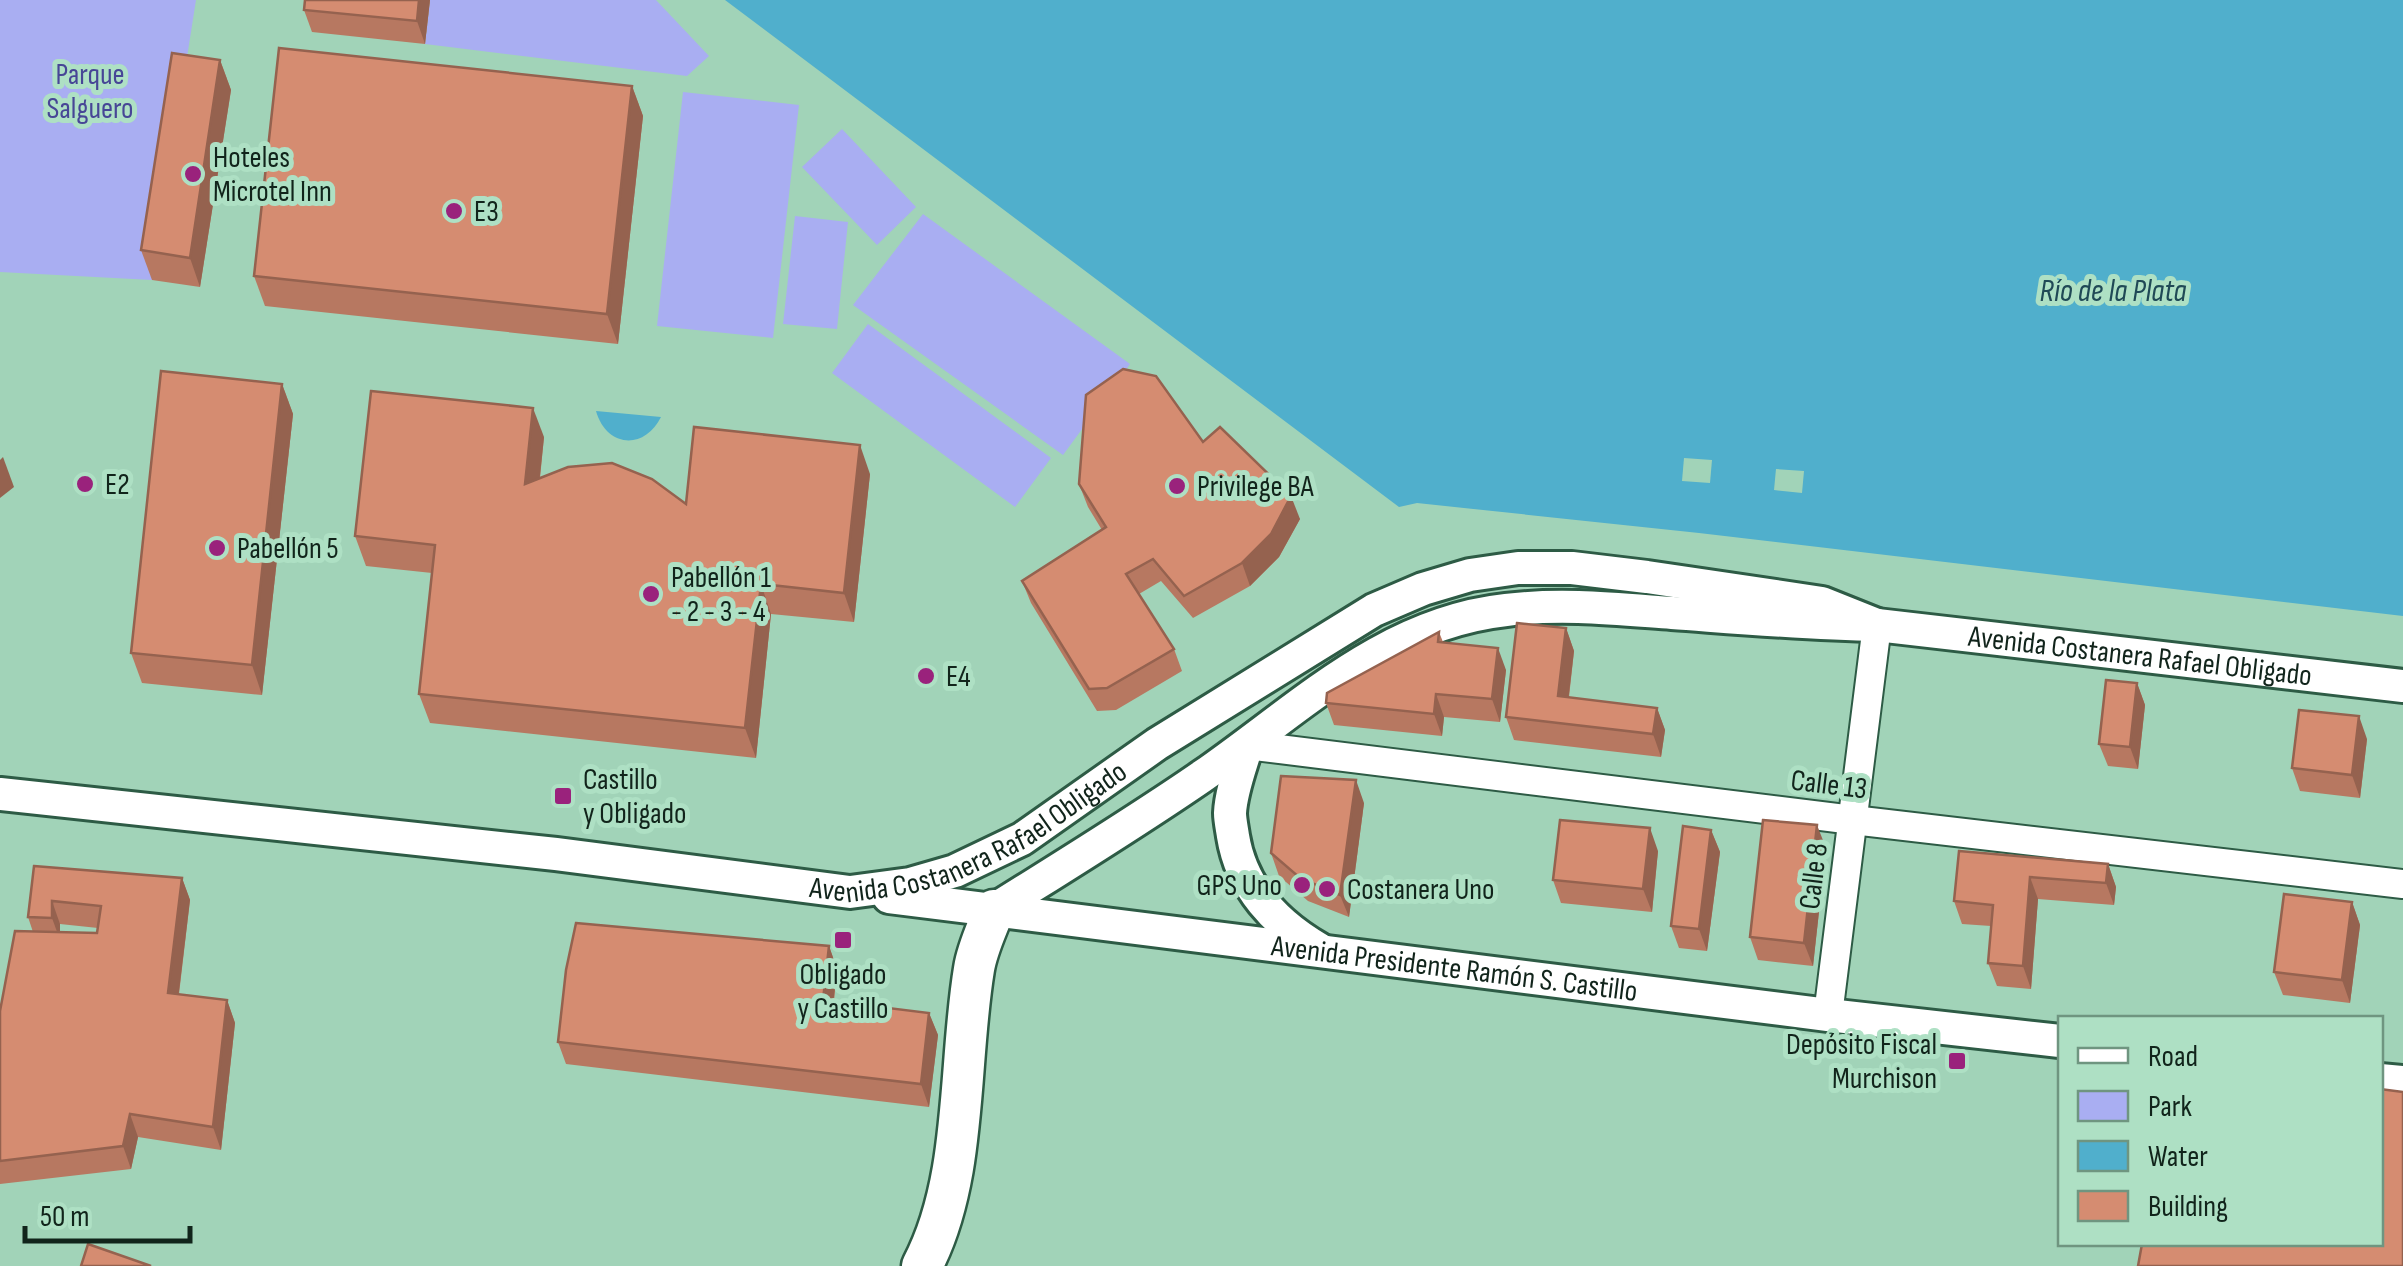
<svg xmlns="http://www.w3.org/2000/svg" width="2403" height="1266" font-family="'Sofia Sans Condensed',sans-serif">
<rect width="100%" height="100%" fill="#a1d3b8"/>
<g fill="#a9aef2">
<path d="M0,0H196L152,280L0,272Z"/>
<path d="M430,0H656L709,56L687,76L425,44Z"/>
<path d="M683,92L799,105L773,338L657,326Z"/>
<path d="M842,129L916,207L877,245L802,167Z"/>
<path d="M923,214L1130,364L1063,455L853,305Z"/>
<path d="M795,216L848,222L837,329L783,324Z"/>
<path d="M868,324L1051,458L1015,507L832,373Z"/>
</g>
<g fill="#50afcc">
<path d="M725,0H2403V616L1699,533L1417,503L1399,507Z"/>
<path d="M596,411L661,417C644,451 606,447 596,411Z"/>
</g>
<g fill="#a1d3b8">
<path d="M1684,458L1712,460L1710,483L1682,481Z"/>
<path d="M1776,469L1804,471L1802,493L1774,490Z"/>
</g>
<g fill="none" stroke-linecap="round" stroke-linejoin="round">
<defs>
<g id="minor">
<path d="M1247,745L1853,820L2403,884"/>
<path d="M1828,1015L1877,625"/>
</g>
<g id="major">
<path d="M1247,745C1241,766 1231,791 1230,813C1230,820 1232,829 1233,836C1241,887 1276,924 1319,949"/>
<path id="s1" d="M0,794L556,854L850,892L910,884L955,871L1022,839L1157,744L1374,610L1423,589L1470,575L1518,568H1572L1647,577L1822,603L1877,625"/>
<path id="s2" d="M889,897L1828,1015L2060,1041"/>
<path id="s3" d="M994,910C1064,866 1136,822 1204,775C1299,709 1385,623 1506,610C1562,603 1617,609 1672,613C1741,618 1809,624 1877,625L2403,686"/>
<path d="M2380,1080L2403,1082"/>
</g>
<path id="highway" d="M922,1266C968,1179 958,1065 974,969C977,949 987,929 994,910"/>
</defs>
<use href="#minor" stroke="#2d5b45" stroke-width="32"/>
<use href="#major" stroke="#2d5b45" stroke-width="38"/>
<use href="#highway" stroke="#2d5b45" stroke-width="45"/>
<use href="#minor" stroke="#fff" stroke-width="28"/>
<use href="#major" stroke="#fff" stroke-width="32"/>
<use href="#highway" stroke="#fff" stroke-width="40"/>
</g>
<g fill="#b77861" fill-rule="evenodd">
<path d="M430,0L425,44L312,32L304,10Z"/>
<path d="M220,60L231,90L200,287L152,280L141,250Z"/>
<path d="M632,86L643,116L618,344L265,306L254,276Z"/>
<path d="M282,384L293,414L262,695L142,683L131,653Z"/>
<path d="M544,437L540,478L686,504L870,474L854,622L771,614L756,758L430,723L419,694L432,573L366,566L355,536Z"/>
<path d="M1203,442L1300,519L1279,557L1250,586L1193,618L1161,581L1139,594L1174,649L1182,671L1116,710L1097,711L1031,603L1022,581L1102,530L1088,507L1079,484Z"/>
<path d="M1566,628L1574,651L1569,697L1657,708L1665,730L1661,757L1514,740L1506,717Z"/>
<path d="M1439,632L1443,642L1506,670L1500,722L1444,717L1442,736L1334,725L1326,703Z"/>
<path d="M2137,683L2145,705L2138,769L2108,766L2099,744Z"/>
<path d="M2367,739L2360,798L2300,791L2292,768Z"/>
<path d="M1364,803L1349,917L1308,901L1279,876L1271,853Z"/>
<path d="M1711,830L1720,852L1707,951L1679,948L1671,926Z"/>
<path d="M1826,848L1813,966L1758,960L1750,937Z"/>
<path d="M1658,851L1652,912L1561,903L1553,880Z"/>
<path d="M1959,851L2108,864L2116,887L2114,905L2038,899L2031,989L1997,986L1988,963L1991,926L1962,924L1954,901Z"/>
<path d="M34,866L182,878L190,900L179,994L227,1000L235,1023L221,1150L138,1137L131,1169L0,1184V1011L33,932L28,917ZM60,924L98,928L97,933L60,932Z"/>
<path d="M2352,902L2360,925L2350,1003L2283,995L2274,972Z"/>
<path d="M829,946L837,969L834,1002L929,1013L938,1035L929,1107L566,1064L558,1042Z"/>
</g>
<g fill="#95624f">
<path d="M419,0H430L425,44L417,21Z"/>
<path d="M220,60L231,90L200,287L190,258Z"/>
<path d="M632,86L643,116L618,344L607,314Z"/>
<path d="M282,384L293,414L262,695L252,665Z"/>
<path d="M533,408L544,437L536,513L525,484Z"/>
<path d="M860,445L870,474L854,622L844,593Z"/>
<path d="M3,457L14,487L0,498V460Z"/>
<path d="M1291,496L1300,519L1279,557L1250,586L1242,563Z"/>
<path d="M761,584L771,614L756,758L745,728Z"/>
<path d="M1566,628L1574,651L1566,719L1558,696Z"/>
<path d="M1498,648L1506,670L1500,722L1492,699Z"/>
<path d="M2137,683L2145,705L2138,769L2130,747Z"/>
<path d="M1436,694L1444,717L1442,736L1434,714Z"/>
<path d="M1657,708L1665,730L1661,757L1653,734Z"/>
<path d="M2359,716L2367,739L2360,798L2352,775Z"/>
<path d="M1356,780L1364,803L1349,917L1340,895Z"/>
<path d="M1817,825L1826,848L1813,966L1804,943Z"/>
<path d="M1650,828L1658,851L1652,912L1643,889Z"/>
<path d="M1711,830L1720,852L1707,951L1699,929Z"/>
<path d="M2108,864L2116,887L2114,905L2106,883Z"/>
<path d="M2030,877L2038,899L2031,989L2023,966Z"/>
<path d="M182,878L190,900L176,1016L168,993Z"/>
<path d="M52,901L60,924V940L52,918Z"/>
<path d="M2352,902L2360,925L2350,1003L2342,980Z"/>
<path d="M829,946L837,969L831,1023L823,1000Z"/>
<path d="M227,1000L235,1023L221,1150L213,1127Z"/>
<path d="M929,1013L938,1035L929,1107L921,1084Z"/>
<path d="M130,1114L138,1137L131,1169L123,1146Z"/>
</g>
<g fill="#d58c71" stroke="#95624f" stroke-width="2.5">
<path d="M305,0H419L417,21L304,10Z"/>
<path d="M279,48L632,86L607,314L254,276Z"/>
<path d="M172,53L220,60L190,258L141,250Z"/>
<path d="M1123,369L1156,376L1203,442L1220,427L1291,496L1271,534L1242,563L1184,596L1153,559L1126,574L1174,649L1107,688L1089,689L1022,581L1106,527L1079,484L1086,395Z"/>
<path d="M161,371L282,384L252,665L131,653Z"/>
<path d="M371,391L533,408L525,484L568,467L612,463L652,479L686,504L694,427L860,445L844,593L761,584L745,728L419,694L435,545L355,536Z"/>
<path d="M1517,623L1566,628L1558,696L1657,708L1653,734L1506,717Z"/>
<path d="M1439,632L1438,642L1498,648L1492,699L1436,694L1434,714L1326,703L1327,693Z"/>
<path d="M2106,680L2137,683L2130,747L2099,744Z"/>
<path d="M2299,710L2359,716L2352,775L2292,768Z"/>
<path d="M1281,776L1356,780L1340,895L1300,878L1271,853Z"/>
<path d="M1560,820L1650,828L1643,889L1553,880Z"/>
<path d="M1763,820L1817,825L1804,943L1750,937Z"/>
<path d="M1683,826L1711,830L1699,929L1671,926Z"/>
<path d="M1959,851L2108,864L2106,883L2030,877L2023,966L1988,963L1993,905L1954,901Z"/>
<path d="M34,866L182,878L168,993L227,1000L213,1127L130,1114L123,1146L0,1161V1011L15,931L97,933L101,906L52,901V918L28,917Z"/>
<path d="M2284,894L2352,902L2342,980L2274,972Z"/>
<path d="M576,923L829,946L823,1000L929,1013L921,1084L558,1042L566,970Z"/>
<path d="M2380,1089L2403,1092V1266H2138L2142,1244H2380Z"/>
<path d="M88,1244L151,1266H81Z"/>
</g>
<g fill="#9a227c" stroke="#aee0c4" stroke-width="4">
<circle cx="193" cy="174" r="10"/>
<circle cx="454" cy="211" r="10"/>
<circle cx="85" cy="484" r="10"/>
<circle cx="1177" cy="486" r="10"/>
<circle cx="217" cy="548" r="10"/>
<circle cx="651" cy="594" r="10"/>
<circle cx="926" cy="676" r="10"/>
<rect x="553" y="786" width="20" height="20" rx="5"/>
<circle cx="1302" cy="885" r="10"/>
<circle cx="1327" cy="889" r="10"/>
<rect x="833" y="930" width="20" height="20" rx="5"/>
<rect x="1947" y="1051" width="20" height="20" rx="5"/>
</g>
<g text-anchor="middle" stroke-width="10" stroke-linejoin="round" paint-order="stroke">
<g font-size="30" fill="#474696" stroke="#aee0c4">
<text x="90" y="84">Parque<tspan x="90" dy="34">Salguero</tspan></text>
</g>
<g font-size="30" fill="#11241b" stroke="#aee0c4" text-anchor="start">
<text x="213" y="167">Hoteles<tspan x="213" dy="34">Microtel Inn</tspan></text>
<text x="474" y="221">E3</text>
<text x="105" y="494">E2</text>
<text x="1197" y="496">Privilege BA</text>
<text x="237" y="558">Pabellón 5</text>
<text x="671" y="587">Pabellón 1<tspan x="671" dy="34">- 2 - 3 - 4</tspan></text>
<text x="946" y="686">E4</text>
<text x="583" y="789">Castillo<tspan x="583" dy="34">y Obligado</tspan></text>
<text x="1282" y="895" text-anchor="end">GPS Uno</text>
<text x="1347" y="899">Costanera Uno</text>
<text x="843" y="984" text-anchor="middle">Obligado<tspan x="843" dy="34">y Castillo</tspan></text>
<text x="1937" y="1054" text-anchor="end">Depósito Fiscal<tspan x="1937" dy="34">Murchison</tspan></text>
</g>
<g font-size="30" fill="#11241b" stroke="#aee0c4">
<text dy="10" stroke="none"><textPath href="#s3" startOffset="1235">Avenida Costanera Rafael Obligado</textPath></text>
<text transform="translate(1829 784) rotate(7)" y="10">Calle 13</text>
<text dy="10" stroke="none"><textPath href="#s1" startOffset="988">Avenida Costanera Rafael Obligado</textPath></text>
<text transform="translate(1813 876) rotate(-83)" y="10">Calle 8</text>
<text dy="10" stroke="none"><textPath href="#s2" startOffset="570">Avenida Presidente Ramón S. Castillo</textPath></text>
</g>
<g font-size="32" font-style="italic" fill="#204956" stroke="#aee0c4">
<text x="2113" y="301">Río de la Plata</text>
</g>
</g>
<rect x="2058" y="1016" width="325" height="230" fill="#aee0c4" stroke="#6f9580" stroke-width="2.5"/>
<rect x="2078" y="1048" width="50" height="15" fill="#ffffff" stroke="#6f9580" stroke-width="2.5"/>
<text x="2148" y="1066" font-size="30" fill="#11241b">Road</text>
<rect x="2078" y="1091" width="50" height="30" fill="#a9aef2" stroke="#6f9580" stroke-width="2.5"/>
<text x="2148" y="1116" font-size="30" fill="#11241b">Park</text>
<rect x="2078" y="1141" width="50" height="30" fill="#50afcc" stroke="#6f9580" stroke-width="2.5"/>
<text x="2148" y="1166" font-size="30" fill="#11241b">Water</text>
<rect x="2078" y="1191" width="50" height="30" fill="#d58c71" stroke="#6f9580" stroke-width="2.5"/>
<text x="2148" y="1216" font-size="30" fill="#11241b">Building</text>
<path d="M25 1226v15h165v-15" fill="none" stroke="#11241b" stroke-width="5"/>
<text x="40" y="1226" font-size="30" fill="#11241b" stroke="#aee0c4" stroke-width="8" paint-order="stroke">50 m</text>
</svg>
